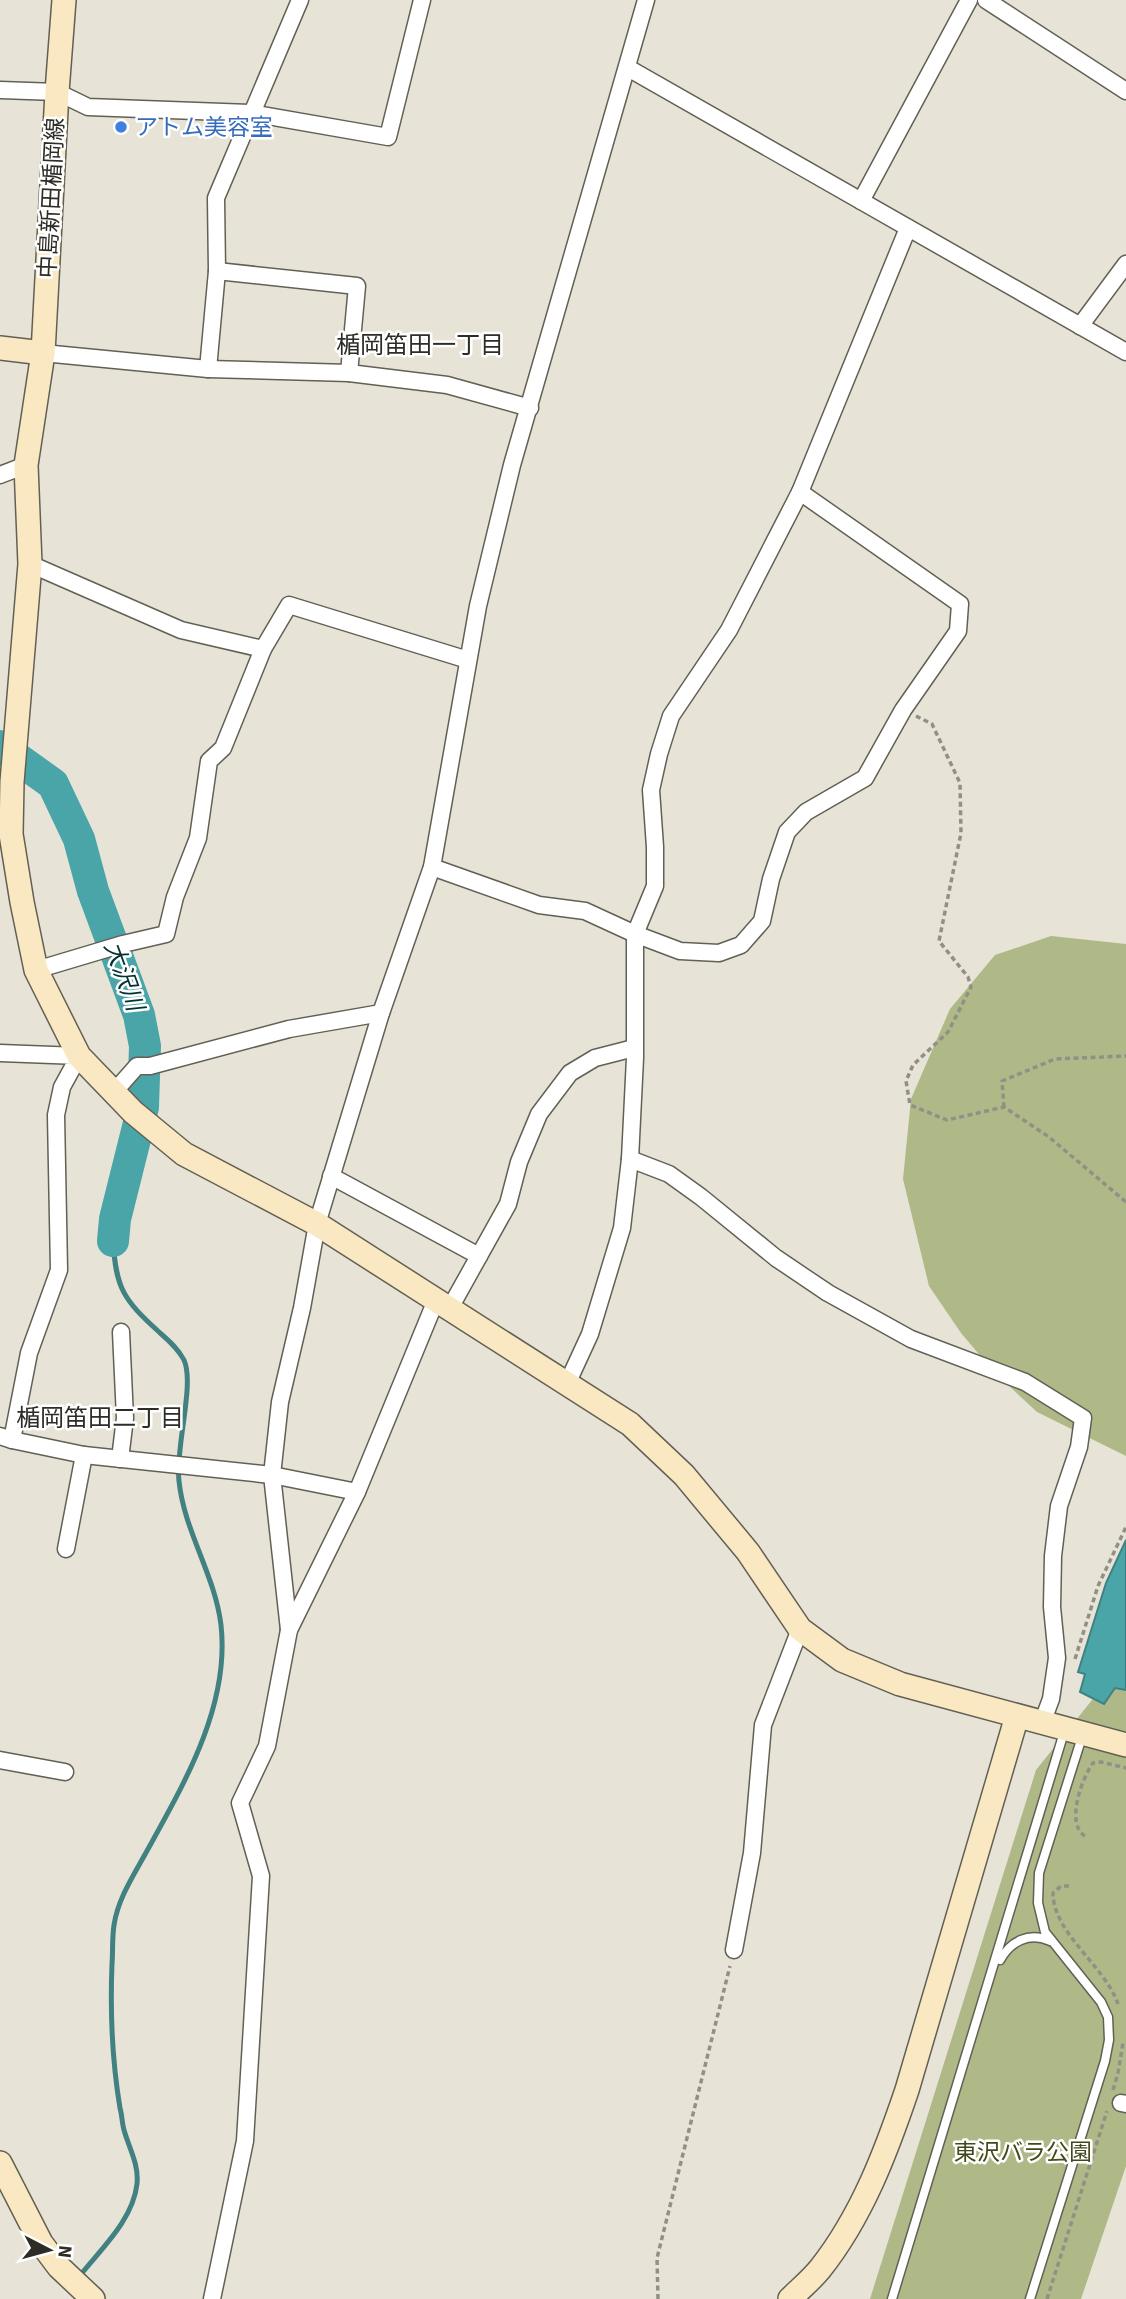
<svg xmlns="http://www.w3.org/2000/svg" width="1126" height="2299" font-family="'Source Sans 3','Noto Sans JP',sans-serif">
<rect width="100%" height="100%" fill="#e7e4d7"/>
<g fill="#afb887">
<path d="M1051,936L1126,944V1456L1037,1412L994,1372L961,1333L929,1286L903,1179L911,1099L950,1009L995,955Z"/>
<path d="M1126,1686V2166L1081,2299H870L1036,1770L1096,1695Z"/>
</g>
<path fill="#4aa5a8" stroke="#418181" stroke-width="2" d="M1126,1540V1690L1115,1688L1104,1704L1080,1692L1085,1674L1078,1672L1106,1583Z"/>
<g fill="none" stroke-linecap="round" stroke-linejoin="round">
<path stroke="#418181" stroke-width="5" d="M80,2280L82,2273C103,2247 133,2219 137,2184C139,2164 129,2148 124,2130C122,2123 122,2115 120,2108C112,2060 110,2013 112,1964C113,1951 112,1938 114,1925C118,1898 135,1873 148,1849C185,1782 230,1705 221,1625C215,1575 184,1531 179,1481C175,1449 195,1384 184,1360C178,1348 167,1339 158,1331C123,1299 116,1288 113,1241"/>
<path stroke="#4aa5a8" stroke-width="32" d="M0,746L53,784L79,839L93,891L139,1015L145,1046L143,1107L115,1219L113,1241"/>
<defs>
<g id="lane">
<path d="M1000,1960C1010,1942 1029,1931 1050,1941"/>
<path d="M892,2299L1065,1729"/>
<path d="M1030,2299L1105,2061L1109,2040L1108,2017L1101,2002L1045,1932L1038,1903L1039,1873L1082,1737"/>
</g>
<g id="street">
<path d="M986,0L1126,91"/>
<path d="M628,68L1126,352"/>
<path d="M0,90L57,92L88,107L250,113L388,137L422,0"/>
<path d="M861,201L969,0"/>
<path d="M217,271L357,286L349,373"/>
<path d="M1080,326L1126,264"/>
<path d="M43,353L208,369L349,373L447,385L530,408"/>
<path d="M208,369L217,271L216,198L300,0"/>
<path d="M0,475L26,465"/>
<path d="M30,564L181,630L263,649"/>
<path d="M432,867L539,905L585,911L635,934L680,951L719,953L741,945L762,921L771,879L787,832L806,812L865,778L903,710L958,631L960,604L800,492"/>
<path d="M36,970L123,944L166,934L175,897L198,838L209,761L223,748L263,649L289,605L468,660"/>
<path d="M0,1053L79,1056L62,1087L56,1115L59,1270L29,1353L12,1440"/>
<path d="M114,1092L137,1066H150L289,1029L381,1013"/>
<path d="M630,1159L669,1174L701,1197L776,1258L828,1293L911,1339L1025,1382L1083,1418L1079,1447L1059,1506L1053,1556L1052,1607L1057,1658L1051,1699L1042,1723"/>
<path d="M331,1176L479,1256"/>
<path d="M450,1308L508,1204L519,1162L539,1114L570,1073L595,1058L634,1048"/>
<path d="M567,1384L590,1334L622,1228L630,1159L635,1058V934L655,886V847L651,790L659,754L671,716L729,630L800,492L908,228"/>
<path d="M0,1436L12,1440L84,1455L272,1475L357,1492"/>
<path d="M120,1459L125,1418L121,1332"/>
<path d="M66,1549L84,1455"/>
<path d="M289,1630L272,1475L280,1402L302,1308L317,1224L381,1013L432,867L478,606L512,465L646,0"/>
<path d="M0,1760L65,1772"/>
<path d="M734,1950L752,1853L763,1725L800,1629"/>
<path d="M1121,2103L1126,2104"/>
<path d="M212,2299L245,2141L261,1876L240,1803L267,1746L289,1630L357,1492L436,1300"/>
</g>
<g id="secondary">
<path d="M64,0L57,92L43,353L26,465L30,564L12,782L11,834L22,902L36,970L79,1056L133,1112L184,1154L317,1224L630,1424L684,1475L748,1552L800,1629L842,1660L900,1684L1126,1745"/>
<path d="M0,348L43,353"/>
<path d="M0,2163L41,2243L59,2267L93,2299"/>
<path d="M790,2299C800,2289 811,2280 820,2269C862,2216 886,2152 907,2090L1017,1716"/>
</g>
</defs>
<use href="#lane" stroke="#626054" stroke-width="11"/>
<use href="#street" stroke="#626054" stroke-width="19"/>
<use href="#secondary" stroke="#626054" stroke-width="26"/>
<g stroke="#929086" stroke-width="3.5" stroke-dasharray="5 3.5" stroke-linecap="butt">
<path d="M916,716L932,724L960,783L961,833L939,941L968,977L971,987L948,1032L913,1065L906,1081L910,1105L947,1120L1004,1107L1049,1137L1126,1202"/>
<path d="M1004,1107L1002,1081L1055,1059L1126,1056"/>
<path d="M1075,1659L1098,1586L1126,1527"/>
<path d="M1085,1836C1065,1824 1082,1778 1093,1763L1101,1762L1126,1768"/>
<path d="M1069,1886H1061L1053,1893C1053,1933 1105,1966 1118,2004"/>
<path d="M1113,2090L1118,2073L1123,2043"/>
<path d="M658,2299L657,2258L730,1966"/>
<path d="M1047,2299L1107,2111"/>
</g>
<use href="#lane" stroke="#fff" stroke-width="8"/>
<use href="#street" stroke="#fff" stroke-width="16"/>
<use href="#secondary" stroke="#f9e8c1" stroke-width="23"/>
</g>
<circle fill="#3f7fe0" stroke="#fff" stroke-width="2.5" cx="121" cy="127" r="7"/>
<g text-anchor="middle" stroke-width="5" stroke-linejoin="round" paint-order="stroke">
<g font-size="23" fill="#366cbe" stroke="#fff" text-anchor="start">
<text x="135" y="135">アトム美容室</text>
</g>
<g font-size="23" fill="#2d2c27" stroke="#fff">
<text transform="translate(51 198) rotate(-87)" y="8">中島新田楯岡線</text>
</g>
<g font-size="23" fill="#434919" stroke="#fff">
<text x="1023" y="2160">東沢バラ公園</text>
</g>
<g font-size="24" fill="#2d2c27" stroke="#fff">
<text x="420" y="353">楯岡笛田一丁目</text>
<text x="100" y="1426">楯岡笛田二丁目</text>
</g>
<g font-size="24" font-style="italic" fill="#043234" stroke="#fff">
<text transform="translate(124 976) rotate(70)" y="8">大沢川</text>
</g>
</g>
<g transform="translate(49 2250) rotate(96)" stroke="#ffffff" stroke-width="5" paint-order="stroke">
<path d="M0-5L12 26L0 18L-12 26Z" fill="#2d2c27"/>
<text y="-10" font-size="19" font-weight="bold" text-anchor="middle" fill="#2d2c27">N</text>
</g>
</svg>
